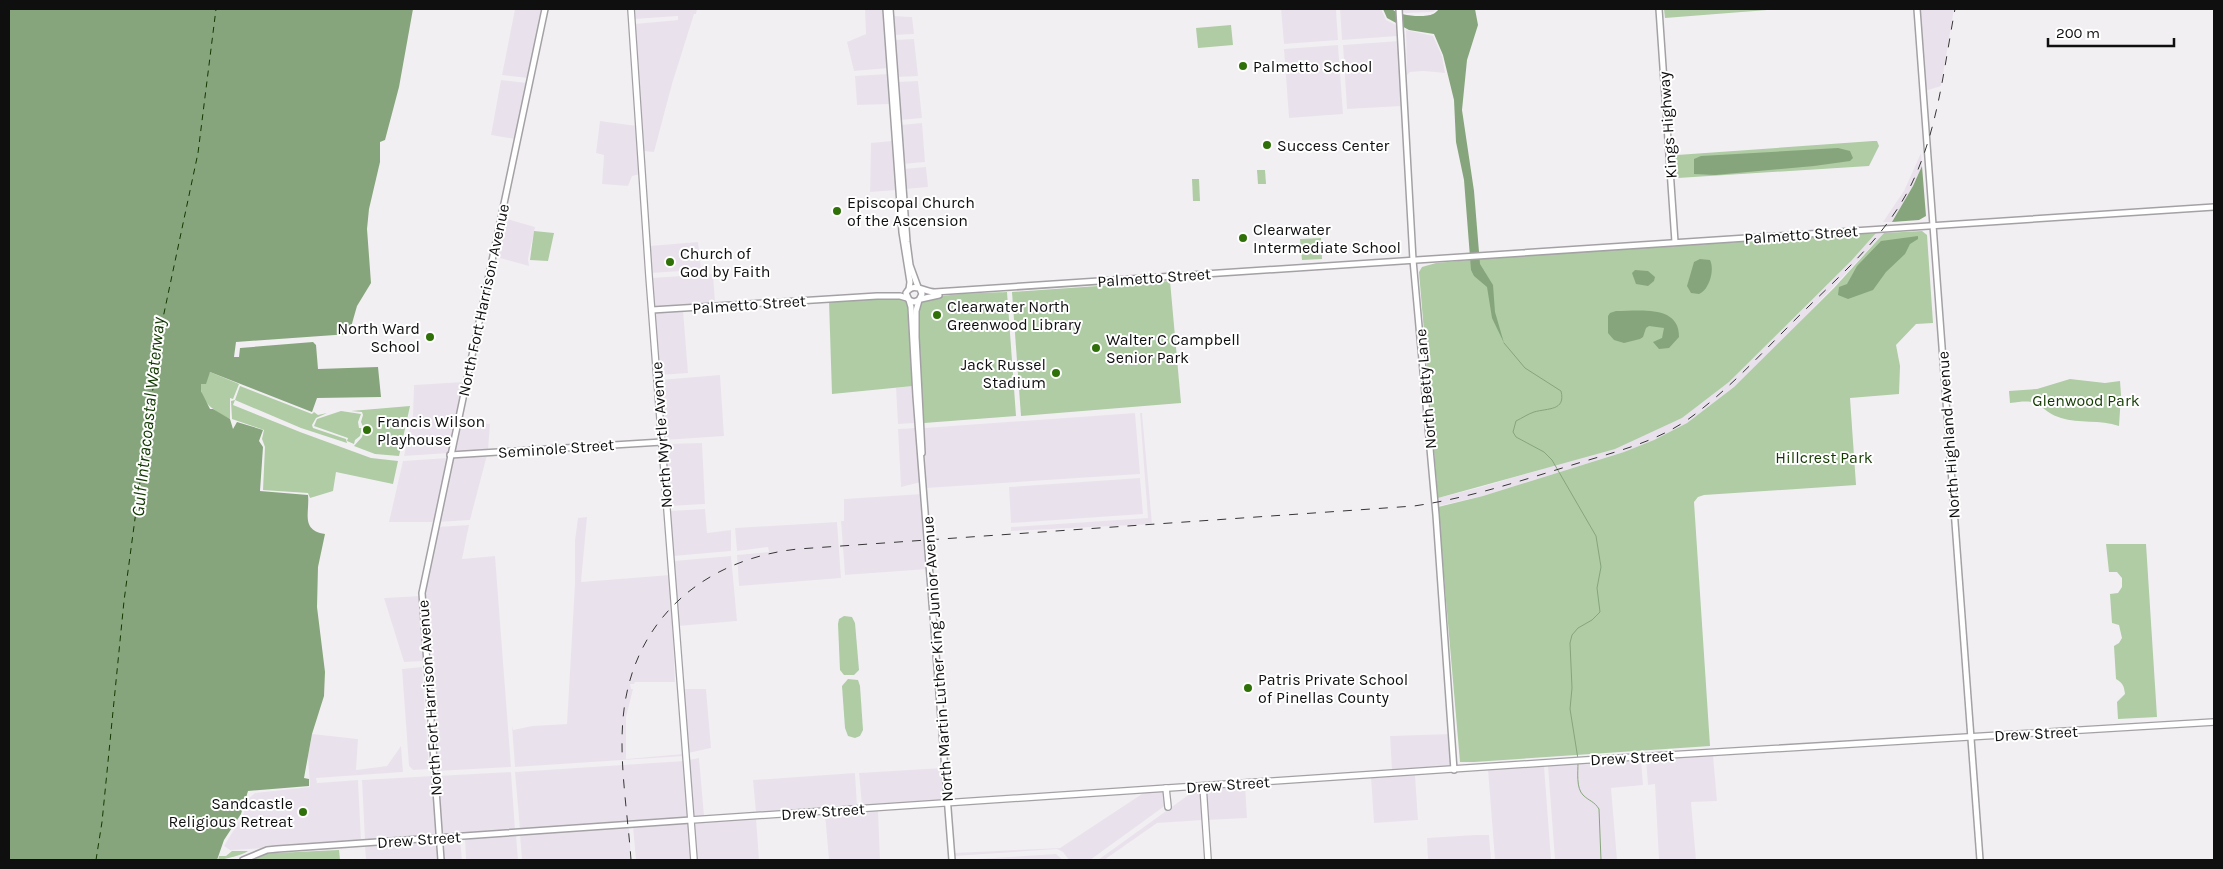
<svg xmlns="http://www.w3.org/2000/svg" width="2223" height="869" font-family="Karla,sans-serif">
<rect width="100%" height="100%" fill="#f2eff3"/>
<g fill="#e9e2ec">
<path d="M515,9H542L528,78L502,75Z"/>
<path d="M633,9H697L696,14H694L672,84L654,152L643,151L634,24L678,20V16L634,19Z"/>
<path d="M865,9H884L888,68L854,71L847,42L866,34Z"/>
<path d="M892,9L894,16L912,17L914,34L894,35Z"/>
<path d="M1281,9H1336L1338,40L1284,44Z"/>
<path d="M1340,9H1381L1386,20L1398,26V36L1342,40Z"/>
<path d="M1401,9H1437L1433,12L1406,13L1401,12Z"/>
<path d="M1919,9H1954L1941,86L1925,91Z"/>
<path d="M1406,30L1433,36L1442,56L1445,73L1424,71L1410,72L1407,75Z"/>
<path d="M914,39L918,76L897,77L894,40Z"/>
<path d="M1399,41L1402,106L1347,109L1343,45Z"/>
<path d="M1338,45L1343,114L1289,118L1284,49Z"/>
<path d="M888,74L890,104L857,105L855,76Z"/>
<path d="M501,80L527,83L515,139L491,135Z"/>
<path d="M918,81L922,118L900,120L897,82Z"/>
<path d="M600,121L637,126L640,174L632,176L628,186L602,184L604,155L596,153Z"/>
<path d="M922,123L925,162L903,164L900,125Z"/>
<path d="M893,137L897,190L870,192L871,143L892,141Z"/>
<path d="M1921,153L1922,166L1913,186L1892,222H1883L1904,191Z"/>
<path d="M926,167L928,187L905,189L903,169Z"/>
<path d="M507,219L535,227L528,259L529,266L496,257Z"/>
<path d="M1876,233H1884L1785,338L1734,387L1687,423L1654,440L1624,452L1483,496L1438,506V498L1478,488L1620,446L1682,418L1729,382L1852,260Z"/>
<path d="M698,242L701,269H712L651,273L649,246Z"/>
<path d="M713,274L715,303L654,307L651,278Z"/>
<path d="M683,310L688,373L659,375L654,312Z"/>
<path d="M720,375L724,436L664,440L659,380Z"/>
<path d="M463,382L449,453L404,456L413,415L414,385Z"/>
<path d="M467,384L463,421L490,424L488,450L453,452Z"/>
<path d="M913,386L916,423L898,424L896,388Z"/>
<path d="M1135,413L1140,474L926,488L924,428Z"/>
<path d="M1140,413H1142L1152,524L1011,531V527L1148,518Z"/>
<path d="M916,428L921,482L901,487L898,429Z"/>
<path d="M702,443L705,504L669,506L664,444Z"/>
<path d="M487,455L470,520L438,522L452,457Z"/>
<path d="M447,458L434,522H389L403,461Z"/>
<path d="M1140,478L1143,514L1011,523L1009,487Z"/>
<path d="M922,494L928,569L845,575L841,521H844V499Z"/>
<path d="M705,509L707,533L731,530V551L673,556L669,511Z"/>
<path d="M587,517L581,582L670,575L675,682H635L634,684H630L631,689H633L626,717V759L684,754V756L515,767L512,726L513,730L532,726L567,724L575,583V540L578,518Z"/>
<path d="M837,522L841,578L739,586L737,555L769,552L768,547L737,551L735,528Z"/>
<path d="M469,525L462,559L495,556L511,767L437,771L424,593L437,527Z"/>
<path d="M731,556L737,621L678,626L674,561Z"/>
<path d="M420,596L424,661L404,662L384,598Z"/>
<path d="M422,667L429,769L413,770L409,766L402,669Z"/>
<path d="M683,689H706L711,748L688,753Z"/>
<path d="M312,734L358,739L356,770L387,766L401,746L403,772L316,778L317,783L358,780L361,841L250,849L230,850L224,846L243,815L248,799L255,793L310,787L308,756Z"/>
<path d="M1450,734L1451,767L1392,771L1390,736Z"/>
<path d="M1713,755L1717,801L1691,802L1696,860H1659L1655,784L1648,785L1646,759Z"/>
<path d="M699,758L704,816L693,817L689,760Z"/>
<path d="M1641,759L1643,785L1611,788L1617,860H1555L1548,766Z"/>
<path d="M684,761L689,818L520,830L515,772Z"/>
<path d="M1544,766L1551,860H1495L1488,770Z"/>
<path d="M942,768L944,800L862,806L859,773Z"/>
<path d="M511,772L515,830L441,835L437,776Z"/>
<path d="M855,773L857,806L756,813L753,780Z"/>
<path d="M1415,775L1418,820L1374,823L1371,777Z"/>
<path d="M433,776L437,836L365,841L362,780Z"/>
<path d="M1245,785L1247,818L1207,820L1205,788Z"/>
<path d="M1201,789L1203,820L1157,823L1104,860H1098L1187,796Z"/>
<path d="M1164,790L1166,805L1090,860H1069L1063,852L1057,849L954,856V853L1060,848L1145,792Z"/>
<path d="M878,810L880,860H829L825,814Z"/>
<path d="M756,818L759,860H696L694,822Z"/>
<path d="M689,823L692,860H636L633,827Z"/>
<path d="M629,827L631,860H522L520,835Z"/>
<path d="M516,835L518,860H466L465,838Z"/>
<path d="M1475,835H1489L1491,860H1428L1427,838Z"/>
<path d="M460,839L462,860H443L442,840Z"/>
<path d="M437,840L439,860H366L365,846Z"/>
<path d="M1056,854L1063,860H960Z"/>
</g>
<g fill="#afcca5">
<path d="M1664,9H1781L1665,18Z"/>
<path d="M1231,25L1233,45L1198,48L1196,28Z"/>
<path d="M1873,141H1877L1879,146L1869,166L1678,178L1674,174L1673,160L1677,155Z"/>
<path d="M1257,170H1265L1266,184H1258Z"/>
<path d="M1192,179H1199L1200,201H1193Z"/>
<path d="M534,231L554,233L548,261L530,260Z"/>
<path d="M1922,231L1927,235L1933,323L1916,324L1896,345L1900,366L1899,394L1850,398L1856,485L1704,495L1698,497L1694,502L1710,746L1474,762H1460L1438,507L1483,496L1624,452L1654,440L1687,423L1734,387L1834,288L1884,233Z"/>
<path d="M1876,233L1852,260L1729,382L1682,418L1615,449L1438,498L1419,272L1422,267L1436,263L1480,259Z"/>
<path d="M1321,238L1322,259L1302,260L1300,239Z"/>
<path d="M1170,281L1181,403L1021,416L1012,292Z"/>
<path d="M1007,292L1016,416L924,423C922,394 912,326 921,302C934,293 988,293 1007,292Z"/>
<path d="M877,298L903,299L907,302L913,386L832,394L829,301Z"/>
<path d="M210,372L239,384L233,399L230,398V419C215,411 199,403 201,383Z"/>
<path d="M2070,379L2105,383L2120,381L2121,395L2119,426C2100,419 2079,424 2061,418C2035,409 2045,397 2010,403L2009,391L2037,389Z"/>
<path d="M240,386L312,414L314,412L318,415L327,413L316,418L312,425L313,428L346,439L347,443L301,428L235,400L233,405L300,432L371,458L398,461L393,484L336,472L333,491L310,498L308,493L263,490L265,447L262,439L264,430L232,419L231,401L235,400Z"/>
<path d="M410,406L399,456L375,454L354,446L362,437L364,429L361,422L363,415L362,412L351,411Z"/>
<path d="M341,411L361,414L358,422L359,428H362L360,436L355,440L354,444L347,441L348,438L314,426L317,419Z"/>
<path d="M2106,544H2146L2157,717L2118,719L2117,702L2125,694C2124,686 2123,683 2116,679L2114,646L2119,643L2122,638L2119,625L2112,623L2110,594L2118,593L2122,587V578L2117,572H2109Z"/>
<path d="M844,616L852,617L855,623L859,670L854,675H844L840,670L838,624L839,619Z"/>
<path d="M848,679L858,680L860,686L863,730L860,736L855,738L848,736L845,728L842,686Z"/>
<path d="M339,850L340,860H249L254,854Z"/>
<path d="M232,851H248C245,854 223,860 218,860L219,856H226Z"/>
</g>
<g fill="#87a57c">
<path d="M9,9H413L399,87L385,140L380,142V162L369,209L367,229L371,283L357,306L349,334L236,342L234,357H239L240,348L313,342L316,345L318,369L378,367L381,397L317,398L312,412L210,372L206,384H201V391L210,409H213L230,419L233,429L237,422L263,430L259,441L263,447L260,491L308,495C310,512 300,530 325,534L318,567L317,607L325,672L324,696L312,734L304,778L309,779V786L248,791L241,814L224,840L217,860H9Z"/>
<path d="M1383,9H1392C1398,16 1424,18 1433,14C1434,14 1439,9 1440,9H1475L1478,25L1467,60L1462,110L1474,191L1480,264L1493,285L1495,312L1504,343L1492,318L1487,287L1474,276L1471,270L1464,180L1456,142L1454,100L1443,55L1434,34L1409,30L1387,18Z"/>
<path d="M1838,148L1850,151L1853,158L1850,161L1814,166L1715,175L1694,174V159L1701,156Z"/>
<path d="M1922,166L1926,216L1919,220L1892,222L1913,186Z"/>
<path d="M1918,236V239L1910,244L1905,254L1886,272L1873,290L1848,299L1838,295L1839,287L1847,284L1857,266L1881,241Z"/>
<path d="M1700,259L1710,260C1715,270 1709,290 1699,294L1691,293L1687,286L1694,262Z"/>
<path d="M1635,270L1648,271L1655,277L1654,281L1648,286L1636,284L1632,273Z"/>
<path d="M1616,311C1638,311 1680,304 1679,337L1669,348L1659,349L1653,342L1662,338L1664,328L1649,326L1646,328L1643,337L1640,339L1624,343L1614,340L1608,333V316L1610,313Z"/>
</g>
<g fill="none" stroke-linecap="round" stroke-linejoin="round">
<g stroke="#87a57c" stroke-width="1">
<path d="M1504,343L1525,368L1561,391C1566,411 1548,408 1534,412C1528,414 1522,418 1516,421L1513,432L1516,437L1544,452L1552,460L1596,536L1601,567L1597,588L1600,612L1592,620L1578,628L1572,635L1570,643L1572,688L1570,709L1578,759"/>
<path d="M1578,763C1578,772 1576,788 1583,795C1589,801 1594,801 1599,809L1601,860"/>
</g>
<path stroke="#123900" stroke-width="1" stroke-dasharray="6 5" stroke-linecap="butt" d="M96,860L102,822L124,601L143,459L163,318L198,153L216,9"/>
<defs>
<g id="tertiary">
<path d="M886,9L902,232L910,282L909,289"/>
<path d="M890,9L907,242L910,265L918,287"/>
<path d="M1399,9L1413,260L1436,515L1454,770"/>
<path d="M1659,9L1675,242"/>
<path d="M1917,9L1980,860"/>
<path d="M920,289L922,294L919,300L914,302L909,300L906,293C913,281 924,292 935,292L2214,207"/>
<path d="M921,299L939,295"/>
<path d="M909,300L911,307L916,396L952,860"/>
<path d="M919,300L916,311V337L922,453"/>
<path d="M652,310L877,296H900L907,298"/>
<path d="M450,455L662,442"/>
<path d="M243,860L267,850L277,849L691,820"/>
<path d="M441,860L422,593L545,9"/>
</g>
<g id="secondary">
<path d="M631,9L649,276L694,860"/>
<path d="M1203,786L1208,860"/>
<path d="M1166,788L1168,807"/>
<path d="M691,820L1586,760L2214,722"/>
</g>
</defs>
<use href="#tertiary" stroke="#a4a1a5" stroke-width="8"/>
<use href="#secondary" stroke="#a4a1a5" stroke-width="8"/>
<use href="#tertiary" stroke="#fff" stroke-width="5"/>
<use href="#secondary" stroke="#fff" stroke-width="5.5"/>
<path stroke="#363536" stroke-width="1" stroke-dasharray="9 9" stroke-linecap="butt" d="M631,860C628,816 619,763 623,719C631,621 703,559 798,549L1414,506C1469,498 1520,481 1572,465C1614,452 1659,442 1694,415C1735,384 1770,344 1807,308C1846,270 1888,233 1912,183C1938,129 1944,67 1955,9"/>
</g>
<g fill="#2f7008" stroke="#fff" stroke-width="2">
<circle cx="1243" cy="66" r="5"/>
<circle cx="1267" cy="145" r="5"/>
<circle cx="837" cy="211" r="5"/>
<circle cx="1243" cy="238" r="5"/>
<circle cx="670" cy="262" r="5"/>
<circle cx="937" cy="315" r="5"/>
<circle cx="430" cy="337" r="5"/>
<circle cx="1096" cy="348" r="5"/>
<circle cx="1056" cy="373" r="5"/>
<circle cx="367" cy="430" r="5"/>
<circle cx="1248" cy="688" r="5"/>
<circle cx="303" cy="812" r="5"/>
</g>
<g text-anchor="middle" stroke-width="4" stroke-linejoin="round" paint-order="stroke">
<g font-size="16" fill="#100f10" stroke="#fff" text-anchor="start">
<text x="1253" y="72">Palmetto School</text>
<text x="1277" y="151">Success Center</text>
<text x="847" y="208">Episcopal Church<tspan x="847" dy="18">of the Ascension</tspan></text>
<text x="1253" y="235">Clearwater<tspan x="1253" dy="18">Intermediate School</tspan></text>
<text x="680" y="259">Church of<tspan x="680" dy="18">God by Faith</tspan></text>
<text x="947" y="312">Clearwater North<tspan x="947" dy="18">Greenwood Library</tspan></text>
<text x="420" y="334" text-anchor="end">North Ward<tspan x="420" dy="18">School</tspan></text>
<text x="1106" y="345">Walter C Campbell<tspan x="1106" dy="18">Senior Park</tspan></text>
<text x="1046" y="370" text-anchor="end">Jack Russel<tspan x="1046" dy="18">Stadium</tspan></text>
<text x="377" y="427">Francis Wilson<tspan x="377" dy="18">Playhouse</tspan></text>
<text x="1258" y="685">Patris Private School<tspan x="1258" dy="18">of Pinellas County</tspan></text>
<text x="293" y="809" text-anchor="end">Sandcastle<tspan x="293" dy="18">Religious Retreat</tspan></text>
</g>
<g font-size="16" fill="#100f10" stroke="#fff">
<text transform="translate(1667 125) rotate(-94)" y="6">Kings Highway</text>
<text transform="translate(1801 234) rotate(-4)" y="6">Palmetto Street</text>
<text transform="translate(1154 277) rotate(-4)" y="6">Palmetto Street</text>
<text transform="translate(483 300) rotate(-78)" y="6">North Fort Harrison Avenue</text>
<text transform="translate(749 304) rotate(-4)" y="6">Palmetto Street</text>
<text transform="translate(1425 389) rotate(-95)" y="6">North Betty Lane</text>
<text transform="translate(661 435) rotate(-94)" y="6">North Myrtle Avenue</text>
<text transform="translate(1948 435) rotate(-94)" y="6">North Highland Avenue</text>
<text transform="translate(556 448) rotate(-4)" y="6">Seminole Street</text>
<text transform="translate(937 659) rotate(-94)" y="6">North Martin Luther King Junior Avenue</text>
<text transform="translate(429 698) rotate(-94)" y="6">North Fort Harrison Avenue</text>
<text transform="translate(2036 733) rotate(-3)" y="6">Drew Street</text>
<text transform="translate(1632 757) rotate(-3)" y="6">Drew Street</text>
<text transform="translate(1228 784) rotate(-4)" y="6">Drew Street</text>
<text transform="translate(823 811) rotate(-4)" y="6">Drew Street</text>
<text transform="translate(419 839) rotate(-4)" y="6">Drew Street</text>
</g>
<g font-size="16" fill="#133b00" stroke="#fff">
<text x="2086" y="406">Glenwood Park</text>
<text x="1824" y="463">Hillcrest Park</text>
</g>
<g font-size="18" font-style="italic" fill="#123900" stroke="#fff">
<text transform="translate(148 417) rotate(-84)" y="6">Gulf Intracoastal Waterway</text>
</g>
</g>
<rect width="2223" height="869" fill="none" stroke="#100f10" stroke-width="20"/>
<path d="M2048 38v8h126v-8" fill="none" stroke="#100f10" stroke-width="2.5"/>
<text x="2056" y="38" font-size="15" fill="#100f10" stroke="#ffffff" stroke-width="4" paint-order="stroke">200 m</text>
</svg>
